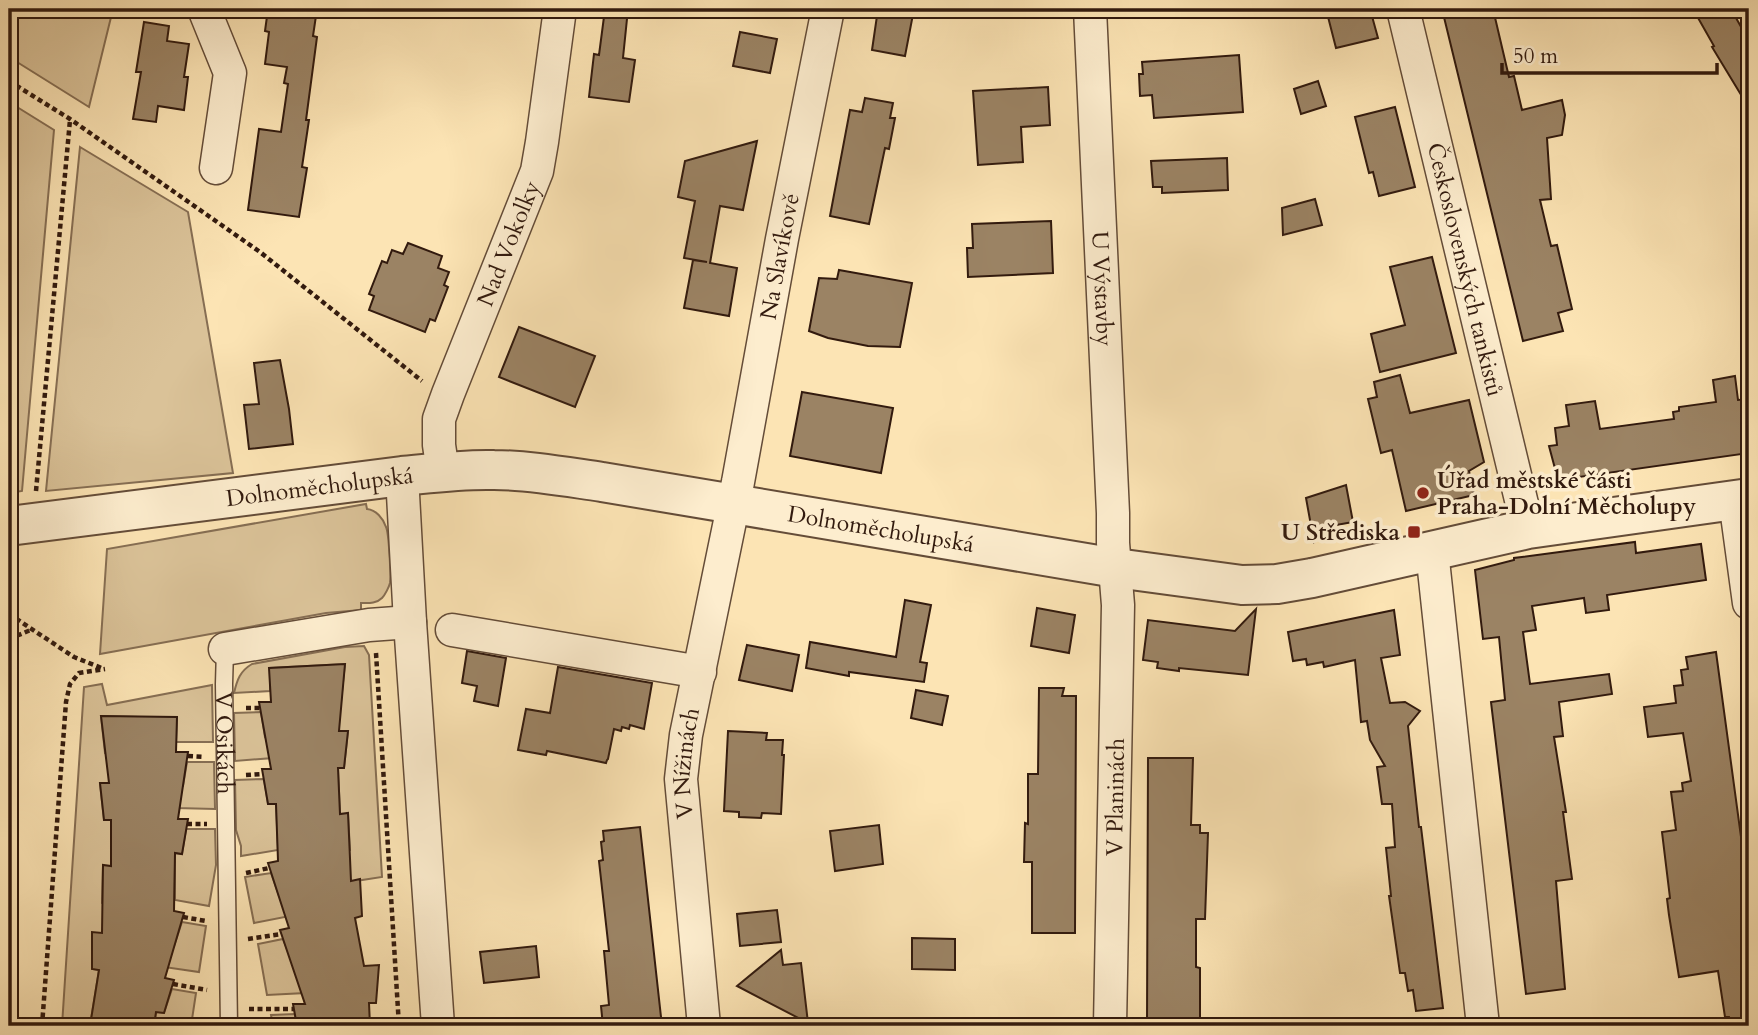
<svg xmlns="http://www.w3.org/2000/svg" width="1758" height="1035" font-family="Cardo,serif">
<rect width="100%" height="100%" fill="#fce4b4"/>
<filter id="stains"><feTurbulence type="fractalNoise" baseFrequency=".00286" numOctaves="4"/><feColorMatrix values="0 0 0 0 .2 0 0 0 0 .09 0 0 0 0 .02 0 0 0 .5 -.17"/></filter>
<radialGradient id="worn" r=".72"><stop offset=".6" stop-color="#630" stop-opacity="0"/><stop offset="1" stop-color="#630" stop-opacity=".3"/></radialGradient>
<g fill="#dac298" stroke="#866e53" stroke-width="2">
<path d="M9,9H113L89,107L9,57Z"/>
<path d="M9,102L54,130L22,491L9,493Z"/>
<path d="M80,147L188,212L233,473L46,491Z"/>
<path d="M366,504L367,509C376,510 383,518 386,527C389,533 391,576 390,583C389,587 385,595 382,598C376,604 368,603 361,603V610L326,613L100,654L107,549Z"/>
<path d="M364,646L369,655L382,877L349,882L343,852L350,850L348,814H340L338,768H344L348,731H336L341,701L345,664L270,668V691L234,693C237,680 240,671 252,664L345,647Z"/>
<path d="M102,684L107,705L212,685L213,742H176L177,718L101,716L105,753L112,754V783L100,784L104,820H111V866H103L102,903L109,904L104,934L92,933V969L99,970L91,1019H76L77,1026H62L84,687Z"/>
<path d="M261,712L265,737L272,736L273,758L235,761L234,713Z"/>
<path d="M187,762H214L215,809L176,808V786H183Z"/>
<path d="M264,779L268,804H276L278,850L241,856V846L236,830L235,780Z"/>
<path d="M186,829H215L216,865L209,906L175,900V853L182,854Z"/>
<path d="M271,873L279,896L286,895L290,916L254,923L245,877Z"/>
<path d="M182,922L206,926L199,972L164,967L167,945L174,946Z"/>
<path d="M283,939L305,993L267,995L258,944Z"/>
<path d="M172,989L196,993L191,1026H154L156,1012L164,1013Z"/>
<path d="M295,1014L297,1026H273L271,1015Z"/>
</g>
<g fill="#9b8364" stroke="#321a0e" stroke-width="2">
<path d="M268,9H317L313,36L317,37L306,120H309L302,167L307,168L299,217L248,210L259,129L281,132L288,84L284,83L287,67L265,64L269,32L265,31Z"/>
<path d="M605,9H628L623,58L635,60L629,102L589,97L594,54L599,55Z"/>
<path d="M878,9H914L905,56L872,50Z"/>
<path d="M1326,9H1370L1378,38L1336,48Z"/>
<path d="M1442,9H1493L1509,77L1514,76L1522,110L1562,100L1565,115L1562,135L1547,138L1551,199L1540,200L1551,246L1557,245L1572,309L1558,313L1563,331L1523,341Z"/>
<path d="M1693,9H1731L1749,41V108L1712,47L1714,46Z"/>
<path d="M144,22L169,26L167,41L189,44L184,77H188L184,110L158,106L156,122L133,119L141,72H136Z"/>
<path d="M740,32L777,39L770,73L733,66Z"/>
<path d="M1239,55L1243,112L1154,118L1152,95L1140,96L1139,74H1143L1142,62Z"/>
<path d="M1318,81L1326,106L1301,114L1294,89Z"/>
<path d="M1048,87L1050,125L1021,127L1023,162L978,165L973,91Z"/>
<path d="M865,98L893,103L890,118H895L889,149L885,148L869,224L830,216L850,110L862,112Z"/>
<path d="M1395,107L1415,187L1379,196L1373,172L1369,173L1355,117Z"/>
<path d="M757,141L743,210L720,206L710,263L737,268L729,316L684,308L693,260L707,262L684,258L695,201L678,197L685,161Z"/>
<path d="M1227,158L1228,190L1162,193V187H1153L1151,161Z"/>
<path d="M1315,199L1322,225L1283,235L1282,208Z"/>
<path d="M1051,221L1053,273L968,277L967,248H973L972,224Z"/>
<path d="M408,243L442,256L438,268L449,272L444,285L448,287L435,321L430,319L425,332L369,310L374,296L369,294L382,261L387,263L392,250L403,254Z"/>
<path d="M1432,257L1456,353L1380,372L1371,334L1405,325L1390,267Z"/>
<path d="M839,270L912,283L900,347L868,346L828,338L809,331L819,278L837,279Z"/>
<path d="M519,327L595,356L575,407L499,377Z"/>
<path d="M280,360L289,409L293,444L249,449L244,405L259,404L254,363Z"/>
<path d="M1400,375L1410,413L1469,400L1484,462L1469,471L1474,495L1406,511L1392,450L1381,453L1368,399L1377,397L1374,382Z"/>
<path d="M1735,376L1738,400L1749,399V453L1558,480L1549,446L1557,445L1555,428L1569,426L1566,405L1595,401L1600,429L1674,419L1673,412L1679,411V407L1716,402L1713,380Z"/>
<path d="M802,392L893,408L881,473L790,456Z"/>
<path d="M1346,485L1353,522L1331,526L1314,542L1306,498Z"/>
<path d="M1635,542L1636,553L1701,544L1706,580L1607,595L1609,610L1586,613L1584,598L1532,606L1536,630L1523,632L1530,684L1609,674L1612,694L1559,702L1563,736L1554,737L1566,812H1563L1572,879L1556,881L1565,989L1526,994L1491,702L1505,700L1499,637L1483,639L1475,570L1514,560V558Z"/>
<path d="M905,600L931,605L920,662L927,663L924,682L849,672V676L806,668L810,642L896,657Z"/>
<path d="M1037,608L1075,615L1069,653L1031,646Z"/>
<path d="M1256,609L1248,675L1179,668V671L1157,668L1158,662L1143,660L1148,620L1235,631Z"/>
<path d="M1394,610L1400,655L1381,658L1390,703L1405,702L1420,711L1408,726L1419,827H1421L1443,1008L1416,1011L1413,990L1408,991L1405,973H1400L1389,896H1391L1386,848L1395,847L1392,804H1382L1377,767L1385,766L1370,740L1367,721L1361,722L1355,660L1324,667L1323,662L1307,665L1306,659L1293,661L1288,632Z"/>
<path d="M747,645L799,655L792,691L739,680Z"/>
<path d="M467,651L506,658L498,706L474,701L477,686L462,683Z"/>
<path d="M1716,652L1749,896V1026H1731L1729,1017H1725L1718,971L1679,977L1669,915L1667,899L1670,898L1662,832L1676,830L1671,792L1683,791L1682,783L1691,781L1683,733L1648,737L1644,707L1676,703L1674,686L1683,685L1681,670L1688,669L1686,657Z"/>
<path d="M345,664L339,731H348L344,768H338L340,814L348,813L351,881L360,879L362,916L355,918L364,966L379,965L376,1003H369L370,1026H297L293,1004H305L280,930L289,928L268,863L278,861L276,804H268L262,769H271L259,702H271L269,668Z"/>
<path d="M558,667L652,683L644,729L630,725L629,729L622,727L621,731L614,729L608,759L607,760L606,763L547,751L546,755L518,750L526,709L550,713Z"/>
<path d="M1039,688H1064L1062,696H1076L1075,933H1032V862H1024L1025,823L1028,824V774H1038Z"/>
<path d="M916,690L948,696L942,725L911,718Z"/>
<path d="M101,716L177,717L176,752H188L178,819H188L182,854L175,853L174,911L184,913L165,978L174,980L164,1013L156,1012L154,1026H90L99,970L92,969V932L102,933L103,865L111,866V820H104L100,783H109Z"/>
<path d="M728,731L767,733L766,740H783L782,755H784L781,814L762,813L761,818L739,817V812L724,811Z"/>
<path d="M1148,758H1193L1191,825H1200V833H1208L1205,919H1196V967L1200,968V1026H1147Z"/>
<path d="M879,825L883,864L835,871L830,831Z"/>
<path d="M640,827L662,1026H603L601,1006L609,1005L604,951H609L599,861L603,860L601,842L604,841L603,831Z"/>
<path d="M777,910L781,942L740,946L737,914Z"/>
<path d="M912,938L955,939V970L912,969Z"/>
<path d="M536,946L539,977L484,983L480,952Z"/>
<path d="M781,950L783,965L801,963L808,1023L737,986Z"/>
</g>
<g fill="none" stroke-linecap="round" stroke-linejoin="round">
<defs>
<g id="service">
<path id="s1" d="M225,649L224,684L229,1026"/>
</g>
<g id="minor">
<path d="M204,9L230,73L216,168"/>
<path id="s2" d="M1090,9L1113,513V543L1118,605L1110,1026"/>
<path id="s3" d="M1403,9L1528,529"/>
<path id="s4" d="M443,472L439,445V419L448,394L537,171L542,142L560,9"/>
<path d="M402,476L410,622L438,1026"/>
<path d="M1735,500L1749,603"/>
<path d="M1432,551L1483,1026"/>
<path d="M452,630L700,672"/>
<path d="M225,649L369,625L410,622"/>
<path id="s5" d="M704,1026L681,779L686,735L738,482L782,239L828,9"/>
</g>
<g id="tertiary">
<path id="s6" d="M9,526L402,476C433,473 463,469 494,470C530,470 567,477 602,482L1116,568L1242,585L1277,584L1312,578L1528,529L1749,498"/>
</g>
</defs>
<use href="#service" stroke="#644c38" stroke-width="19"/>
<use href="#minor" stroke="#644c38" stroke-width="35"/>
<use href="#tertiary" stroke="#644c38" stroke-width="42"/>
<g stroke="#321a0e" stroke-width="4.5" stroke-dasharray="5 3.5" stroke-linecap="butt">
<path d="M1740,9L1749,25"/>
<path d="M9,81L70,119L260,252L422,381"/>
<path d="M36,491L70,120"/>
<path d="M9,614L74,657L104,669"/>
<path d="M9,639L33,629"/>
<path d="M376,653L399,1026"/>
<path d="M246,708H260"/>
<path d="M188,756L204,757"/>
<path d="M246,775L262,774"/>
<path d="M187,824H207"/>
<path d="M246,873L269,868"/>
<path d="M183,917L206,921"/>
<path d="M248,939L282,934"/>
<path d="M173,984L207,990"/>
<path d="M249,1009H294"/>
<path d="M42,1026L66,702L70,684L79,673L105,669"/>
</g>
<use href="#service" stroke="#fdedce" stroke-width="16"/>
<use href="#minor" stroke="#fdedce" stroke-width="32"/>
<use href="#tertiary" stroke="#fdedce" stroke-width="38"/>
</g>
<g fill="#8f2418" stroke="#fdedce" stroke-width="2.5">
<circle cx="1423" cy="493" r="7"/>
<rect x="1407" y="525" width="14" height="14" rx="3.5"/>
</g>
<g text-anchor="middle" stroke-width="7" stroke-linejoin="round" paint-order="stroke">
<g font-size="23" fill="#321a0e" stroke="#fdedce">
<text dy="8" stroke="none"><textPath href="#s4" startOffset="242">Nad Vokolky</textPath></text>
<text dy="8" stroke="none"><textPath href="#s5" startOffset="780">Na Slavíkově</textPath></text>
<text dy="8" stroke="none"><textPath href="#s3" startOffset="268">Československých tankistů</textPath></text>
<text dy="8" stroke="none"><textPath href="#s2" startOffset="280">U Výstavby</textPath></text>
<text dy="8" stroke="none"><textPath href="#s6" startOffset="313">Dolnoměcholupská</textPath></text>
<text dy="8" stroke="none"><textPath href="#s6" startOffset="880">Dolnoměcholupská</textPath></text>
<text dy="8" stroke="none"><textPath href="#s1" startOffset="94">V Osikách</textPath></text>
<text dy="8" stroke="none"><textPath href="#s5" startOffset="264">V Nížinách</textPath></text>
<text transform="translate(1115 797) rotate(-89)" y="8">V Planinách</text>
</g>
<g font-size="23" font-weight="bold" fill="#321a0e" stroke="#fdedce" text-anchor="start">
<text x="1437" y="488">Úřad městské části<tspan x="1437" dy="26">Praha-Dolní Měcholupy</tspan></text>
<text x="1400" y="540" text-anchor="end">U Střediska</text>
</g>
</g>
<rect width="1758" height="1035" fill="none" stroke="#fce4b4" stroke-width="35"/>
<rect x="10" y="10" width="1737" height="1014" fill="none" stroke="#321a0e" stroke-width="3.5"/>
<rect x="18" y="18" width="1723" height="1000" fill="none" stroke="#321a0e" stroke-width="2"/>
<path d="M1502 63v10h215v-10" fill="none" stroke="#321a0e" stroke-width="3.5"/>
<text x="1513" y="63" font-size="21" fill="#321a0e" stroke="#fdedce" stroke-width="5" paint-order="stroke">50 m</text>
<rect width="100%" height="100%" filter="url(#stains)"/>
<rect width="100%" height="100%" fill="url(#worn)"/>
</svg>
